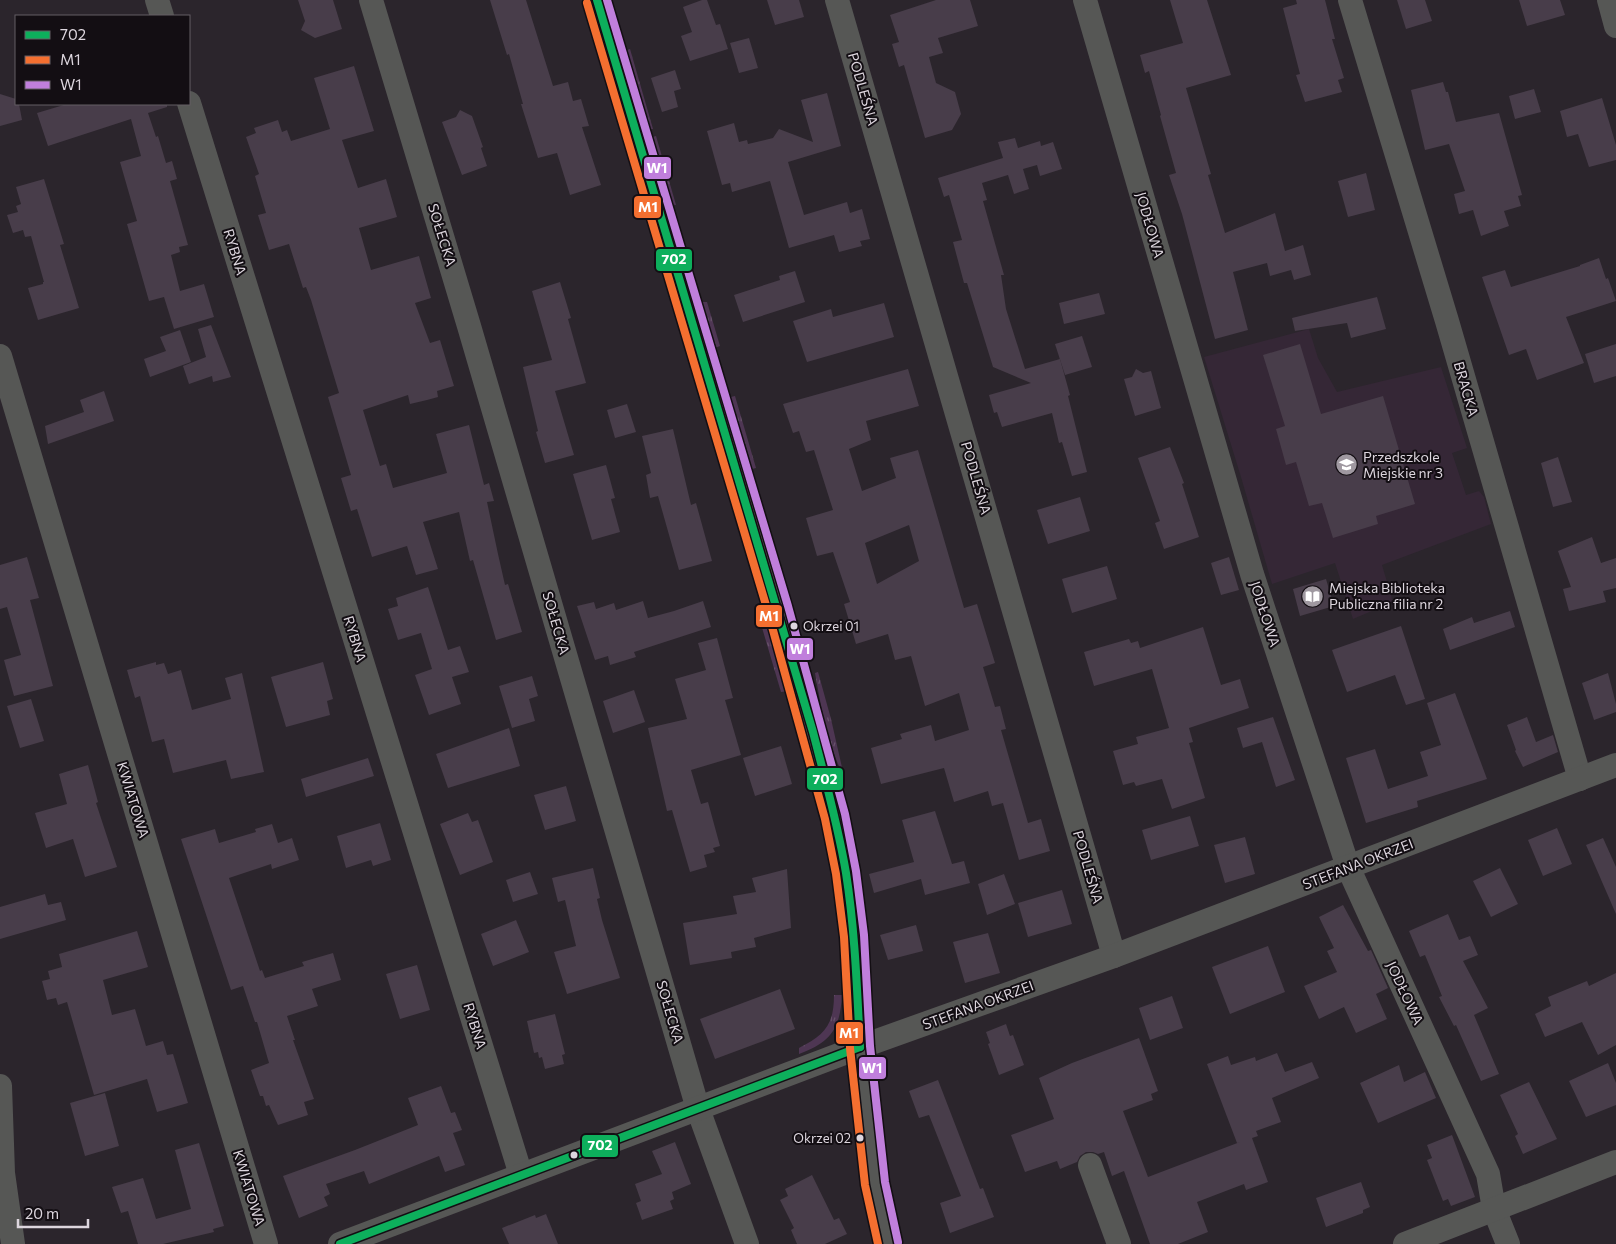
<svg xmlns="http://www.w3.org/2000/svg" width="1616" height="1244" font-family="Commissioner,sans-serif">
<defs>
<pattern id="grass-tufts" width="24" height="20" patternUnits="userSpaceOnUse" patternTransform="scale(1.25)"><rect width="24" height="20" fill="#4e3653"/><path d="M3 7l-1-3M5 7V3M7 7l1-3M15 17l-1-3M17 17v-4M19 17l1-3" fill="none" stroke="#67526b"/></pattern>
</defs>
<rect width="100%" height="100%" fill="#2b252c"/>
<path fill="#352736" d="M1309,329L1318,358L1337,392L1441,367L1467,448L1452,453L1466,495L1479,491L1484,497L1491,524L1382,565L1393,602L1353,619L1335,563L1272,584L1241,477L1204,357Z"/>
<g fill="url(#grass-tufts)">
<path d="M630,49L653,129L647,130L625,54L627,50Z"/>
<path d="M656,136L676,205L669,204L649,138Z"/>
<path d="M703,302H707L720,346L712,349L699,303Z"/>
<path d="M735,396L756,468L752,469L745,443L741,444L727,398Z"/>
<path d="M761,624L769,626L788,691L781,692Z"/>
<path d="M818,672L831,719L843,772L841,771C827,740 821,707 815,673Z"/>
<path d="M834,995H842C840,1029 831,1042 799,1054V1048C824,1035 834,1026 834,995Z"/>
</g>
<g fill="#483d4a" fill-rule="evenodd">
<path d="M298,0H333L342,29L315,38L301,30L305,21Z"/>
<path d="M490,0H526L553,86L568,82L573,101L581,99L589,126L582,127L601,185L570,195L557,153L538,158L521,104H523L509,54L507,55Z"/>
<path d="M702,0H707L716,25L720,24L728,49L690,61L681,36L692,32L683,7Z"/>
<path d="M767,0H799L804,17L775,25Z"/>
<path d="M936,0H970L978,26L938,38L943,53L929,57L936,83L955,92L961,114L952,130L925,138L904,65L899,67L892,44L899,42L890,15Z"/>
<path d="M1170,0H1207L1231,75L1186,88L1211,174L1208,175L1225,233L1275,213L1285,251L1303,245L1311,275L1294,280L1291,270L1270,276L1267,263L1233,272L1248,330L1215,339L1182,214L1169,175L1176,173L1160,116L1161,115L1149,71L1145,73L1140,55L1183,43Z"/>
<path d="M1296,0H1325L1335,39H1332L1344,78L1338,80L1342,92L1305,102L1296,75L1300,74L1283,8L1297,4Z"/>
<path d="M1397,0H1425L1432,21L1406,29Z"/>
<path d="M1519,0H1560L1565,15L1527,26Z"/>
<path d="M749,38L758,68L739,73L730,43Z"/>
<path d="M354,66L374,131L342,140L358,188L386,179L397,217L359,228L371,270L419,256L431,298L415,303L430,343L440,340L454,386L437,391L438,397L427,400L410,404L408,395L363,410L380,466L386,464L393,488L447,473L436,434L469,425L484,485L489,483L494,501L487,502L498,554L505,585L508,584L522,632L496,640L473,560L470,561L459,512L423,522L438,569L416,575L407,546L372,557L357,509L351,511L341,478L351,475L328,397L339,393L311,300L306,287L303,288L289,244L269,250L258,215L266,213L255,176L259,174L246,137L256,133L254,128L278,120L282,132L287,130L291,141L330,129L314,78Z"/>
<path d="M675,70L681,89L674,91L678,107L662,112L651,78Z"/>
<path d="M1443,82L1446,92H1448L1456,122L1499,113L1522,195L1518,196L1521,206L1504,211L1509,226L1481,236L1473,210L1459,214L1454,194L1465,191L1449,144L1425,150L1411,90Z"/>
<path d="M1534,89L1541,112L1515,119L1509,96Z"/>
<path d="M827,93L841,146L788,162L804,215L847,202L850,213L862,209L870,239L860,241L862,246L839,252L834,235L789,248L770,181L732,192L730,183L722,185L707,131L734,123L739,142L747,140L748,144L773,138L779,129L813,142L801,100Z"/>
<path d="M0,94L16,99V104H19L22,120L0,126Z"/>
<path d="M1602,98L1616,145V160L1589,167L1578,134L1567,137L1560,111Z"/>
<path d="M67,104H167V107L148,113L156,137L158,136L166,163L172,161L177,179L170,181L188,245L179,247L180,252L171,255L180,291L204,284L214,317L174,329L164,297L149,301L127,224L137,221L120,162L141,156L131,119L48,146L37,113Z"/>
<path d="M460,110L472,116L483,147L481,148L487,166L462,175L442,122L456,117Z"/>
<path d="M1015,138L1018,148L1040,141L1041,146L1053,142L1062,169L1040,176L1037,165L1023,169L1029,189L1014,194L1008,175L982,183L987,200L983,201L1004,275H1001L1006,309L1025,369L1060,359L1070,395L1068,396L1087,472L1072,476L1062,442L1059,443L1052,413L1002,427L997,412L994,413L989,395L1031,383L993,367L967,283H964L953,242L962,240L949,195L944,197L938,178L1003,158L998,142Z"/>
<path d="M1366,173L1375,210L1348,217L1338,181Z"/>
<path d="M44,179L64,244L60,245L79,308L38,320L28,288L43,284V282H44L31,236L25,237L23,230L13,233L7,215L18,212L16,206L21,204L16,187Z"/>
<path d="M1599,258L1606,279L1608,278L1616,301L1566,317L1584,363L1537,380L1526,349L1509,355L1482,277L1505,270L1511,287L1580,266V265Z"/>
<path d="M795,271L805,302L743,322L734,295L780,280L779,276Z"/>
<path d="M560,282L571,318L568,319L586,383L555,391L574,455L545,463L536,432L538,431L523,367L552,360L532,291Z"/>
<path d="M1099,293L1105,314L1064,324L1059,303Z"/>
<path d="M1377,297L1386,329L1351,338L1347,323L1295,331L1292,318Z"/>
<path d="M884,303L894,337L807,362L793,321L831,309L833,317Z"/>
<path d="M211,325L231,377L213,382L212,376L189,384L183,366L206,357L198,329Z"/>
<path d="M180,330L191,362L150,377L144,359L166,351L160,337Z"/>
<path d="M1082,336L1092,367L1065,375L1055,344Z"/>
<path d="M1300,344L1321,414L1383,396L1415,504L1376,516L1378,524L1333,538L1322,503L1309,506L1296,462L1286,465L1276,429L1285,426L1263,355Z"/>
<path d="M1616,344V376L1594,383L1585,354Z"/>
<path d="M908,369L919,406L866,421L871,440L849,449L862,491L896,478L890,458L918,450L964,608L977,604L995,663L983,667L995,707L1000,706L1006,729L1001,730L1028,823L1041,819L1050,851L1019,860L1003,803L992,806L988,791L954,802L944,768L881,784L871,748L902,739L900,734L931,725L935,741L969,730L959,693L925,706L911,656L895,660L888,634L856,644L844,604L850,602L833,552L817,556L806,518L833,510L814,450L806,452L799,431L793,433L783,404ZM909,525L919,561L877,584L865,543Z"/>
<path d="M1136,369L1143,373L1151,371L1161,408L1135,416L1124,379L1132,377Z"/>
<path d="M104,391L114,421L48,444L45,426L84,412L80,400Z"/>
<path d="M627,404L636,432L615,438L607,410Z"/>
<path d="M673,429L691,505L696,503L712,561L679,570L658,496L650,498L646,475L651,473L642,436Z"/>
<path d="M1170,447L1184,483L1182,484L1199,537L1164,549L1155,523L1160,521L1138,458Z"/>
<path d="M1558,457L1572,502L1553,507L1541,463Z"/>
<path d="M606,465L615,498L611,499L620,532L592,540L573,474Z"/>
<path d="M1080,497L1090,531L1048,544L1037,510Z"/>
<path d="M1592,537L1601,563L1616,558V588L1603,591L1606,602L1569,611L1563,589L1571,587L1558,551Z"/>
<path d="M27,557L39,598L30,600L53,686L14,696L4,660L21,655L7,607L0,609V565Z"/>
<path d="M1229,557L1239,590L1221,595L1211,563Z"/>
<path d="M1107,566L1117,599L1072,613L1062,579Z"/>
<path d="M1326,579L1334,606L1300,616L1293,589Z"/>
<path d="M428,587L448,650L460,646L469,672L452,677L461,704L429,715L415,675L432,669L421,633L398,640L388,609L398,606L396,598Z"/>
<path d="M643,601L648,618L674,611L703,601L711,627L634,652L636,657L610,665L608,656L595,660L577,606L594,602L596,609L614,603L616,610Z"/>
<path d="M1510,611L1515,627L1450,650L1443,629L1472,617L1474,623Z"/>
<path d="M1401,626L1425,699L1406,705L1395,675L1347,692L1332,650Z"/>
<path d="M1203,627L1221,685L1240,679L1249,708L1189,728L1193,742L1189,743L1205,798L1172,809L1162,779L1136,786L1134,782L1123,785L1113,751L1138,744L1136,737L1169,728L1152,669L1094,686L1084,652L1129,639L1131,643L1138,641L1140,648Z"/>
<path d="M717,638L733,698L725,700L741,755L691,770L701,804L708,802L720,846L713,848L715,852L704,855L707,867L690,872L672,810L667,811L648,728L687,719L675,679L706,670L698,643Z"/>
<path d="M156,662V665L164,663L168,674L181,670L192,710L231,699L225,678L242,673L264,772L231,779L226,760L173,773L164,739L152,742L140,696L135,698L127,670Z"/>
<path d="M323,662L333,699L327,701L330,715L286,727L271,677Z"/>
<path d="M1608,673L1616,704V712L1594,720L1582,683Z"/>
<path d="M532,676L538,696L529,699L535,721L512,728L499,686Z"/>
<path d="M634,690L645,722L613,733L603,701Z"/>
<path d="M1455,693L1487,779L1417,801L1418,807L1366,823L1346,758L1375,749L1388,789L1428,776L1420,752L1441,745L1427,703Z"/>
<path d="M31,699L44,741L20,748L7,706Z"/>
<path d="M1273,717L1295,780L1276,787L1262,742L1243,748L1237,728Z"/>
<path d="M1527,717L1536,742L1553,735L1558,752L1523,767L1515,751L1516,750L1507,725Z"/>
<path d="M509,728L520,766L448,788L436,754Z"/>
<path d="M781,746L792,784L755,796L743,758Z"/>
<path d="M368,758L374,776L306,797L301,779Z"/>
<path d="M88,765L98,802L96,803L117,867L85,877L73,839L46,848L35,813L67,804L59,774Z"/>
<path d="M566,786L576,821L545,830L534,795Z"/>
<path d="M935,811L952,864L964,861L970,883L925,895L921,879L874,893L869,874L914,862L902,820Z"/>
<path d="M468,813L472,822L478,820L493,862L460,875L440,824Z"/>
<path d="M1190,816L1199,846L1151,860L1142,830Z"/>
<path d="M380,823L391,860L373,866L371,860L346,868L337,836Z"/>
<path d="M272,824L278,843L292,838L299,860L272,869L271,864L229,878L260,971L262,970L265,978L304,966L302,962L333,953L341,980L312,989L318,1006L287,1016L295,1040H293L314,1099L304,1102L308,1115L278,1125L269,1105L266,1106L263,1096H260L251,1070L269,1063L257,1022H255L243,986L231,990L181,839L215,829L219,843L256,832L255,829Z"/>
<path d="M1557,828L1572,864L1543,876L1528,840Z"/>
<path d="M1245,837L1255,874L1225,883L1214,845Z"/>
<path d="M1603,838L1616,867V914L1586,845Z"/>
<path d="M593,868L600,898L597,899L602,920L620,978L567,994L554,952L576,946L565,900L558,902L552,878Z"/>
<path d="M1500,868L1518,904L1491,917L1473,881Z"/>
<path d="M787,869L791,928L754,938L756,947L731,952L732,958L690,965L683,923L737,914L733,896L756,892L752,878Z"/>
<path d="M530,872L538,894L513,902L506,880Z"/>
<path d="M1004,874L1015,904L987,915L978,884Z"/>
<path d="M1062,890L1072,924L1028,937L1018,903Z"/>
<path d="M45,894L48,905L61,902L66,920L0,939V907Z"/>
<path d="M1343,905L1368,951L1371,950L1388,988L1376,994L1387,1019L1356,1033L1344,1007L1319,1019L1304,986L1337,972L1327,951L1334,948L1319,917Z"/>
<path d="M1448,914L1459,940L1470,936L1478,955L1463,961L1488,1008L1474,1015L1499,1074L1481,1081L1456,1025L1454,1026L1439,997L1442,996L1425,955L1420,957L1409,931Z"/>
<path d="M516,920L529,952L493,966L481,934Z"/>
<path d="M916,925L923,951L888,960L880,935Z"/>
<path d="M137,931L148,967L103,980L112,1015L135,1009L146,1046L163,1041L167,1055L173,1054L188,1103L157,1112L147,1079L94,1095L67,1002L58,1005L56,998L47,1000L42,981L50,979L48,971L62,967L59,954Z"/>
<path d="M988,933L1000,973L965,983L953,942Z"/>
<path d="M1268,946L1285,992L1230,1014L1212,967Z"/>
<path d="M417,965L430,1010L400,1019L386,974Z"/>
<path d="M1616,973V1045L1598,1055L1582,1022L1545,1037L1535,1014L1551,1006L1548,997L1587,981L1589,986Z"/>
<path d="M780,989L795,1029L715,1059L700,1019Z"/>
<path d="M1172,996L1183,1028L1150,1040L1139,1008Z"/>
<path d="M555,1014L565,1054L562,1055L564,1064L545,1069L542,1057L539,1058L538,1052L534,1053L527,1021Z"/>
<path d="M1006,1024L1010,1036L1013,1035L1024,1065L999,1075L988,1044L990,1043L986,1032Z"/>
<path d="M1139,1038L1158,1091L1151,1094L1153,1100L1123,1111L1148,1177L1240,1142L1237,1143L1207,1064L1228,1056L1231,1065L1255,1057L1256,1061L1277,1053L1285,1072L1312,1062L1319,1078L1272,1098L1281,1122L1256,1131L1258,1136L1252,1138L1268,1182L1246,1190L1244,1184L1197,1202L1208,1232L1178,1244H1150L1124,1171L1112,1176L1104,1152L1098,1154L1093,1152H1086L1080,1156L1077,1162L1060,1169L1057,1161L1025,1172L1011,1135L1054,1119L1039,1078L1072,1063Z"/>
<path d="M1608,1063L1616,1083V1105L1586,1117L1569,1081Z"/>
<path d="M1399,1065L1404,1082L1425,1072L1436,1098L1378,1123L1360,1083Z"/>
<path d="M938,1080L980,1189L983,1188L994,1217L950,1233L940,1203L961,1196L929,1115L919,1118L909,1091Z"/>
<path d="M1529,1082L1557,1139L1523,1154L1515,1136L1518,1134L1500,1095Z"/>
<path d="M441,1086L451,1113L455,1112L462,1130L453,1133L465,1165L445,1172L439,1156L369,1184L364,1171L326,1184L330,1194L324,1197L328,1206L299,1218L283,1176L355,1150L418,1125L408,1098Z"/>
<path d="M105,1093L119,1146L85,1156L70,1103Z"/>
<path d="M1452,1135L1475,1197L1451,1206L1448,1199L1443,1201L1427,1160L1432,1158L1427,1145Z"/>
<path d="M675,1142L691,1184L672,1192L674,1199L670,1201L673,1209L642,1220L636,1203L641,1201L635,1184L662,1174L652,1151Z"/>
<path d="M199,1143L224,1226L213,1229L214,1232L163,1244H138L128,1211L121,1213L112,1187L143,1178L156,1219L191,1209L175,1150Z"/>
<path d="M812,1175L834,1220L839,1218L847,1234L825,1244H797L791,1230L794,1228L780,1200L788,1196L785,1189Z"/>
<path d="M1361,1182L1370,1207L1363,1210V1213L1326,1227L1316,1198Z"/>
<path d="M546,1214L558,1244H509L502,1228L535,1215L536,1218Z"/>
</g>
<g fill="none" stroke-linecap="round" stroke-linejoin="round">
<g stroke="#565755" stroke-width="24">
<path d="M157,0L162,16"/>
<path d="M371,0L469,326L698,1109L747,1244"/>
<path d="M597,0L778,609L813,732L835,817L846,872L854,936L860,1047L875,1184L888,1244"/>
<path d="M837,0L1114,956"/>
<path d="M1085,0L1252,574L1348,867L1488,1174L1494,1209L1508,1244"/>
<path d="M1350,0L1447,321L1580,779"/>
<path d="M1609,0L1616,26"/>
<path d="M189,103L521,1175"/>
<path d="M0,356L266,1244"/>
<path d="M0,1086L3,1173L13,1244"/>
<path d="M1090,1165L1119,1244"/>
<path d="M340,1244L860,1047L1114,956L1616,765"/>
<path d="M1405,1244L1616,1162"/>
</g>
<defs>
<g id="bus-1">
<path d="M597,0L813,732C825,779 838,825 846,873C855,930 857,989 860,1047"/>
<path d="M340,1244L860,1047"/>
</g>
<path id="bus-2" d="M587,3L768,612L825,819L836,874L844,937L850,1048L865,1185L878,1244"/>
<path id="bus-3" d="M607,0L788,606L845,814L856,871L864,935L870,1046L885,1182L898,1242"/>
</defs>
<use href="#bus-1" stroke="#130e13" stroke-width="11"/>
<use href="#bus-2" stroke="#130e13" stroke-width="11"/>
<use href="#bus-3" stroke="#130e13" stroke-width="11"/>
<use href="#bus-1" stroke="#0daf5c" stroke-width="8"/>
<use href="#bus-2" stroke="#f46f30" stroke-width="8"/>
<use href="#bus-3" stroke="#c07fdc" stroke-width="8"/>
</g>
<defs>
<symbol id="school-disc" viewBox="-11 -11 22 22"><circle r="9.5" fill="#9f98a0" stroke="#130e13"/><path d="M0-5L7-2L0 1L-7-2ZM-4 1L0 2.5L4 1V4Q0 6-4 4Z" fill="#fff"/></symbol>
<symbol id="library-disc" viewBox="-11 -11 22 22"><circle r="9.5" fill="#9f98a0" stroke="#130e13"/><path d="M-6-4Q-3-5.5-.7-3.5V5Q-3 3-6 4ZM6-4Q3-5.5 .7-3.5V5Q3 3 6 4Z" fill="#fff"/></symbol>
</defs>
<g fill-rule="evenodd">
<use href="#school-disc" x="1334" y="452" width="25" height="25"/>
<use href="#library-disc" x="1300" y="584" width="25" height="25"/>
</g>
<g fill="#ddd6de" stroke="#130e13" stroke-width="2">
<circle cx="794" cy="626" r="4.5"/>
<circle cx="860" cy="1138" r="4.5"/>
<circle cx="574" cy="1155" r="4.5"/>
</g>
<g text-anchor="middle" stroke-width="4" stroke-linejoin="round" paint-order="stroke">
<g font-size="13" fill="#ddd6de" stroke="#130e13" text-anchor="start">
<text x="803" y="631">Okrzei 01</text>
<text x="851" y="1143" text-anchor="end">Okrzei 02</text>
</g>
<g font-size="14" fill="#ddd6de" stroke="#130e13">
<text transform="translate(863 89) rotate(74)" y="5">PODLEŚNA</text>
<text transform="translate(1150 225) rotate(74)" y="5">JODŁOWA</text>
<text transform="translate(442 235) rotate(73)" y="5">SOŁECKA</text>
<text transform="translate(235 252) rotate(73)" y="5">RYBNA</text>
<text transform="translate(1466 389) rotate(74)" y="5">BRACKA</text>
<text transform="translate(976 478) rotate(74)" y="5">PODLEŚNA</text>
<text transform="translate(1265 614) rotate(72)" y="5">JODŁOWA</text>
<text transform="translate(556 623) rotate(74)" y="5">SOŁECKA</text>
<text transform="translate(355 639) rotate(73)" y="5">RYBNA</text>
<text transform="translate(133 800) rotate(73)" y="5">KWIATOWA</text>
<text transform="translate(1358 864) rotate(-21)" y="5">STEFANA OKRZEI</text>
<text transform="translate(1088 867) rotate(74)" y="5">PODLEŚNA</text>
<text transform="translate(1405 993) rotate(65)" y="5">JODŁOWA</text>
<text transform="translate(978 1005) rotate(-20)" y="5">STEFANA OKRZEI</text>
<text transform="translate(670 1012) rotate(74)" y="5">SOŁECKA</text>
<text transform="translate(475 1026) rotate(73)" y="5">RYBNA</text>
<text transform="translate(249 1188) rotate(73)" y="5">KWIATOWA</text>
</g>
<g font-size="14" fill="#ddd6de" stroke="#130e13" text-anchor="start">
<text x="1363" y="462">Przedszkole<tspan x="1363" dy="16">Miejskie nr 3</tspan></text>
<text x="1329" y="593">Miejska Biblioteka<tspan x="1329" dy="16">Publiczna filia nr 2</tspan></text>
</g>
</g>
<g stroke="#130e13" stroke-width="2">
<rect x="643" y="156" width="29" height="24" rx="5" fill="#c07fdc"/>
<rect x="633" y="195" width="29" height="24" rx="5" fill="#f46f30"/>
<rect x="655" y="248" width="38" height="24" rx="5" fill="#0daf5c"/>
<rect x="755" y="604" width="28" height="24" rx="5" fill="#f46f30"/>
<rect x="786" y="637" width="28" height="24" rx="5" fill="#c07fdc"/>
<rect x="806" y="767" width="38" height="24" rx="5" fill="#0daf5c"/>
<rect x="835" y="1021" width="29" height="24" rx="5" fill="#f46f30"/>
<rect x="858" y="1056" width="29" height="24" rx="5" fill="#c07fdc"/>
<rect x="581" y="1134" width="38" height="24" rx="5" fill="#0daf5c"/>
</g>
<g font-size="14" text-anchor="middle" font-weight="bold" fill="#fff">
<text x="657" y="173">W1</text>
<text x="648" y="212">M1</text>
<text x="674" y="264">702</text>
<text x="769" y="621">M1</text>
<text x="800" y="654">W1</text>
<text x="825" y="784">702</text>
<text x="849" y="1038">M1</text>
<text x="872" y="1073">W1</text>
<text x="600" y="1150">702</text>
</g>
<rect x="15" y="15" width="175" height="90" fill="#130e13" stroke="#645e64"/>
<rect x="25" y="31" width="25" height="8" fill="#0daf5c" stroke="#645e64"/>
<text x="60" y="40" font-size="15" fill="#ddd6de">702</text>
<rect x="25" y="56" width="25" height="8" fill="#f46f30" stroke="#645e64"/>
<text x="60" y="65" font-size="15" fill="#ddd6de">M1</text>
<rect x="25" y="81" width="25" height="8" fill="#c07fdc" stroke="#645e64"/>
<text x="60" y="90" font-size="15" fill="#ddd6de">W1</text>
<path d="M18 1219v8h70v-8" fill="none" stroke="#ddd6de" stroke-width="2.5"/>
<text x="25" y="1219" font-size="15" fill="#ddd6de" stroke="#130e13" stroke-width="4" paint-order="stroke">20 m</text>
</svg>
